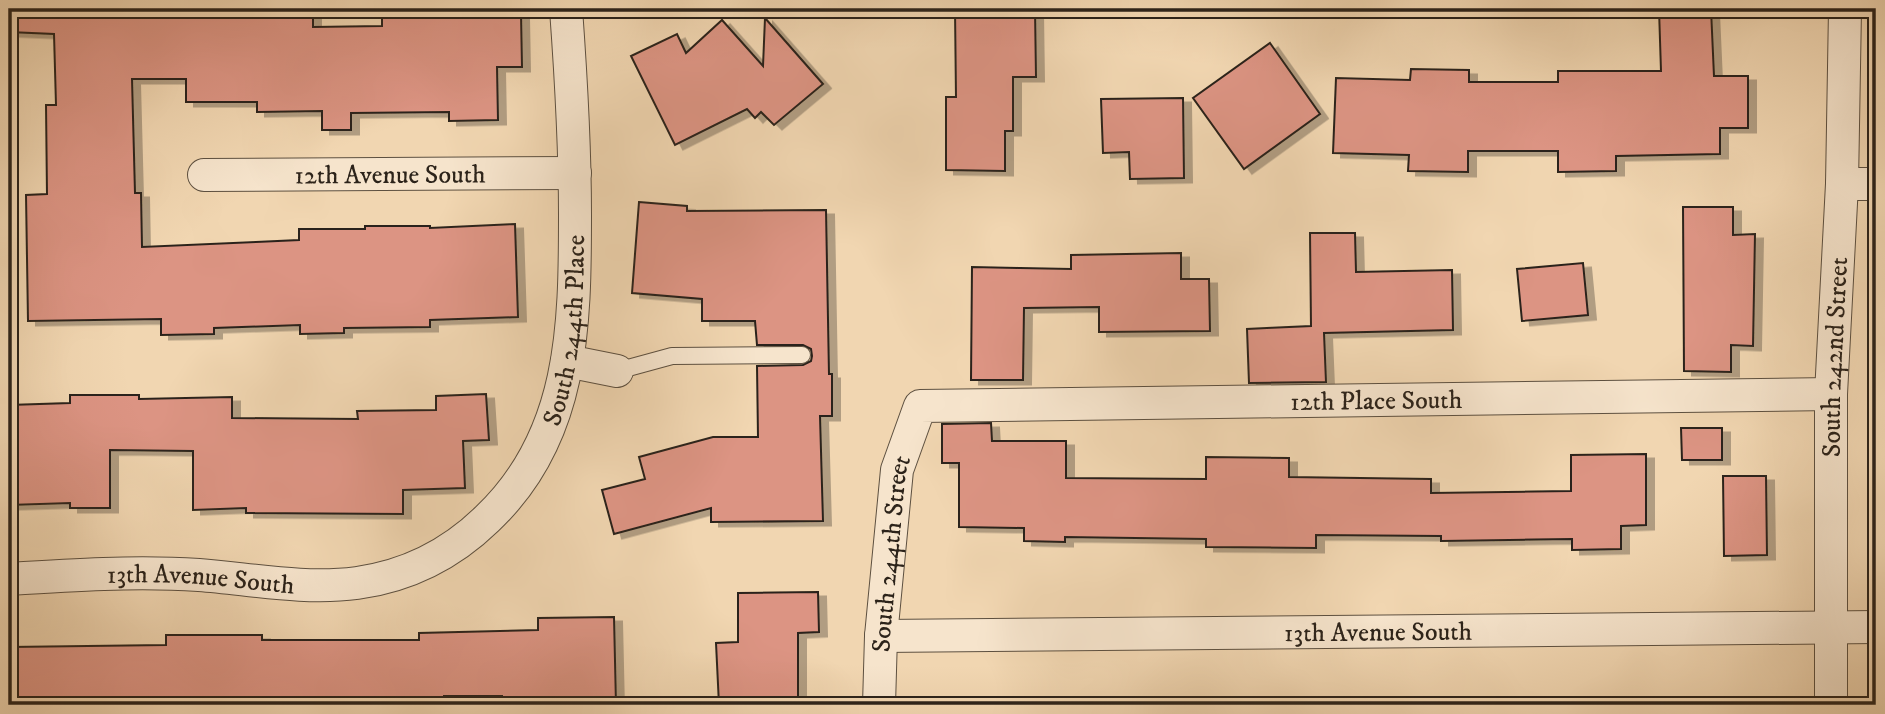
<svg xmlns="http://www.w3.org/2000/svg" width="1885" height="714" font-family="'IM FELL DW Pica',serif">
<defs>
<filter id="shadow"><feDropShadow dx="8" dy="4.5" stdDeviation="0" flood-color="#0004"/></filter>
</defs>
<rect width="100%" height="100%" fill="#f1d6b1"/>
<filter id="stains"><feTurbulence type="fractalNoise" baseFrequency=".00286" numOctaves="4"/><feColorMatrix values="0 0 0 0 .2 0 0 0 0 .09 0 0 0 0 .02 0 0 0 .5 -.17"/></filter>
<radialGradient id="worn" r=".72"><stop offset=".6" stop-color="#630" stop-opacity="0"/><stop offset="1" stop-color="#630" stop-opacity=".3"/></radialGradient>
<g fill="#dc9483" stroke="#2c231a" stroke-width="2" filter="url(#shadow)">
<path d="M9,9L313,11V27L382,26V14H521L522,67H497L498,120L449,121V112L351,113V130H322V111L257,112V102H186V79H132L135,193H141L142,247L299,240V229H365V226H430V228L515,224L518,317L430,320V327L344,328V333L300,334V325L214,328V334L161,335V319L28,321L26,195L47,194L46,105H56L54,34L9,32Z"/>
<path d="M955,9H1035L1036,77H1013V131H1005V171L946,170V97H956Z"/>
<path d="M1659,9H1711L1714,76H1748V128H1720V154L1616,156V171L1558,172V151H1468V172L1408,171L1409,155L1333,153L1336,78L1410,80L1411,69L1469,70V82H1558V71H1661Z"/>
<path d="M765,18L823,84L774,125L761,112L755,118L747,109L675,145L631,56L677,34L686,53L722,20L763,66Z"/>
<path d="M1270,43L1320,114L1244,169L1193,98Z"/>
<path d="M1183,98L1184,178L1130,179L1129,152L1103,153L1101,99Z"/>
<path d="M639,202L687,206V211L826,210L829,374H832V416H820L823,521L711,522V508L614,534L602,490L645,479L639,457L713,437H758L757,366L803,365L811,361L812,356L811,349L803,345H757L755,321H702V299L632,293Z"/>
<path d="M1683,207H1733V235L1755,234L1753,346L1731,345V372L1684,371Z"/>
<path d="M1310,233H1355L1356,272L1452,270L1453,330L1324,333L1326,382L1249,383L1247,329L1311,326Z"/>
<path d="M1181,253V279H1209L1210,331L1099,332V307L1024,308L1023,380H971L972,267L1071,269V255Z"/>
<path d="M1583,263L1588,315L1522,321L1517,269Z"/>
<path d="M486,394L489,440L463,441L465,488L403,490V514L246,513V508L193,510V451L110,450V508H70V503L9,505V405L70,403V395H139V399L232,397V418L358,419L357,411L436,410V396Z"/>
<path d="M991,423L992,441H1066V478L1206,479V457L1289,458V477L1431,479V493L1571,491V455L1646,454V525L1621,526V549L1572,550V539L1441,541V536L1316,535V548L1206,547V539L1065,537V542L1024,541V528L959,527V463H942V424Z"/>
<path d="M1681,428H1722V460H1682Z"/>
<path d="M1723,476H1766L1767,555L1724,556Z"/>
<path d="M818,592L819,632L798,633V705H719L716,643L738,642V593Z"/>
<path d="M614,617L616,705H502V696H444V705H9V647L166,645V635H262V640H419V633L538,630V618Z"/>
</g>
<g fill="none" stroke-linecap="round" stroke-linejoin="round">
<defs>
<path id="service" d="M617,371L672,356L802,355"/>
<g id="minor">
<path id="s1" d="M204,175L575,173"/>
<path d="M1842,184H1876"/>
<path d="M567,361L617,371"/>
<path id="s2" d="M9,579C72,575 135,571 199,575C251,579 304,590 357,583C408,576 450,555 487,519C574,437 575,326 575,215C575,146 571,77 566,9"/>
<path id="s3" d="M881,636L1876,627"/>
<path id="s4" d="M879,705L881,636L897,470L920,406L1831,394"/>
<path id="s5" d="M1831,705V394L1842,184L1845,9"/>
</g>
</defs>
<use href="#service" stroke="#5d5040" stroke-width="18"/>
<use href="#minor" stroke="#5d5040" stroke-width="34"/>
<use href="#service" stroke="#f6e4cc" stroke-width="16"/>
<use href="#minor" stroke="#f6e4cc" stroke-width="32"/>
</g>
<g text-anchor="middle" stroke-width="5" stroke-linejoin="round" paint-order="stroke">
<g font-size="26" fill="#2c231a" stroke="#f6e4cc">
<text dy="9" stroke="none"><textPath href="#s1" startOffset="186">12th Avenue South</textPath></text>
<text dy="9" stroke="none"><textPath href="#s2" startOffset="707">South 244th Place</textPath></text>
<text dy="9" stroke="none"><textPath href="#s5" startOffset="348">South 242nd Street</textPath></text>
<text dy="9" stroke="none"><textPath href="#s4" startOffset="760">12th Place South</textPath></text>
<text dy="9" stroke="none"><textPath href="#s4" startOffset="152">South 244th Street</textPath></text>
<text dy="9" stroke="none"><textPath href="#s2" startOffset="192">13th Avenue South</textPath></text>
<text dy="9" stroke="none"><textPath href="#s3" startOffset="497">13th Avenue South</textPath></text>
</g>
</g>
<rect width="1885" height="714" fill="none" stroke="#f1d6b1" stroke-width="35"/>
<rect x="10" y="10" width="1864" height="693" fill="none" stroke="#2c231a" stroke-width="3.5"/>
<rect x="18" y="18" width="1850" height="679" fill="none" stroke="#2c231a" stroke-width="2"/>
<rect width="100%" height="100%" filter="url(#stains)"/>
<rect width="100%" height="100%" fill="url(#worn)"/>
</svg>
